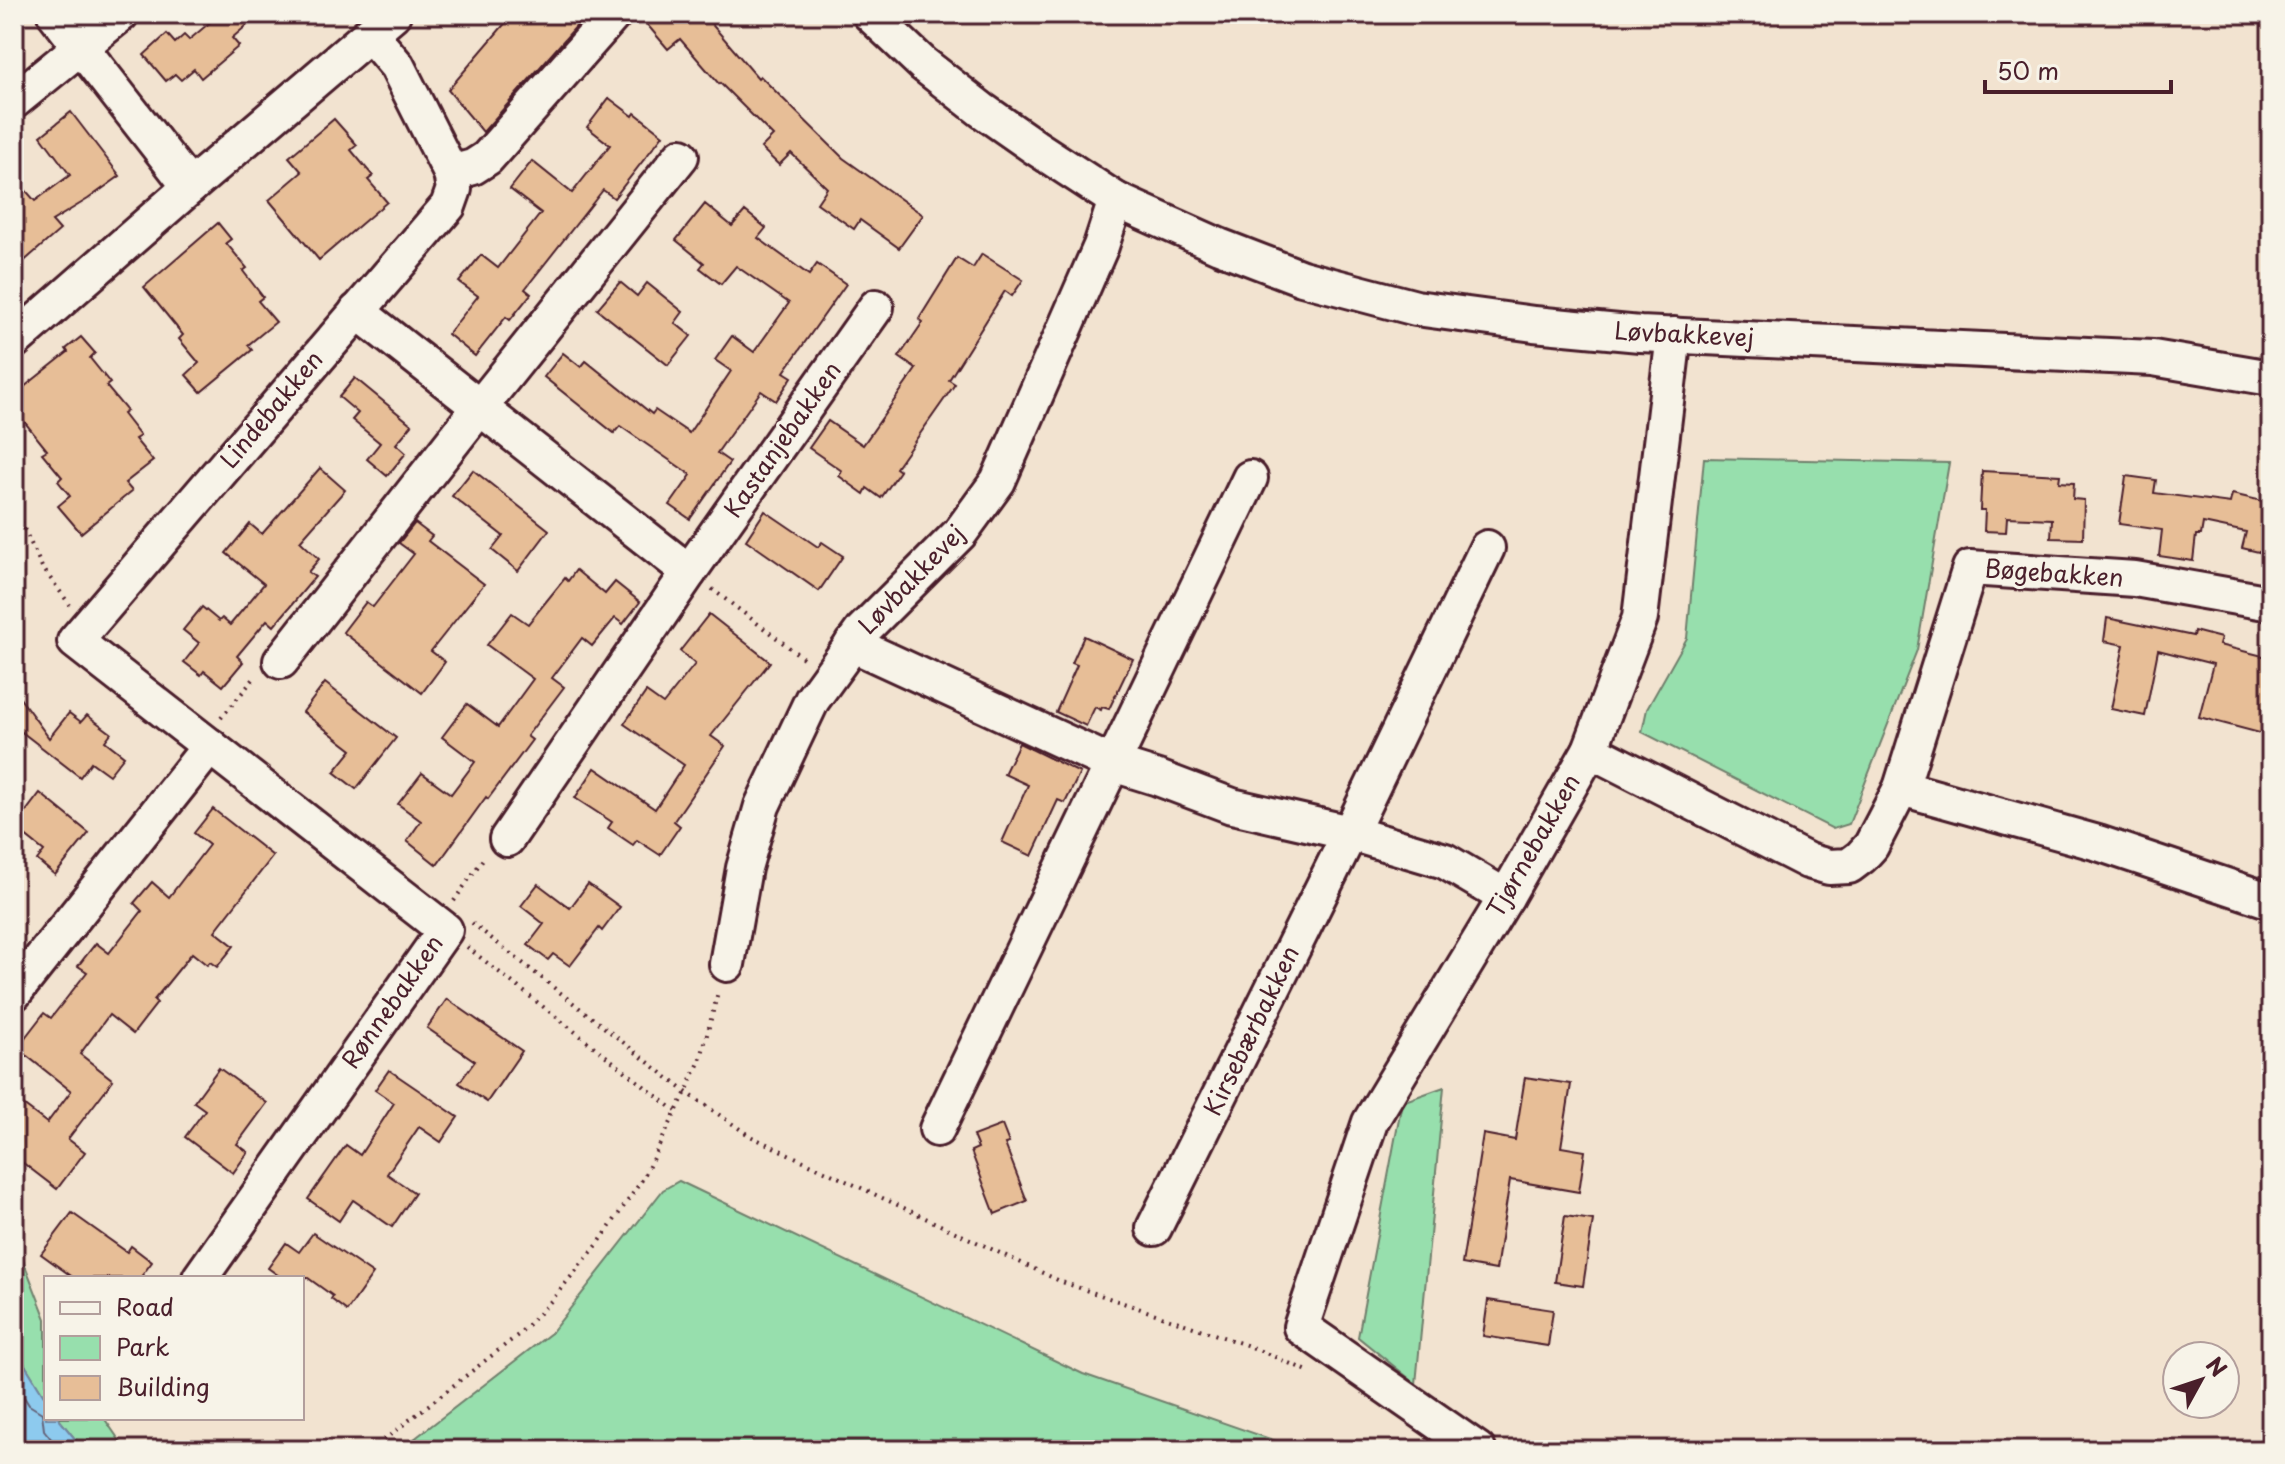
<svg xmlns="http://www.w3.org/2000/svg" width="2285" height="1464" font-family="'Playpen Sans',sans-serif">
<rect width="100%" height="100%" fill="#f2e3d0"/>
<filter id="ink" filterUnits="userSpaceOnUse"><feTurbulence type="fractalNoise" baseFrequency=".0125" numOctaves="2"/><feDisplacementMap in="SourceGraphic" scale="16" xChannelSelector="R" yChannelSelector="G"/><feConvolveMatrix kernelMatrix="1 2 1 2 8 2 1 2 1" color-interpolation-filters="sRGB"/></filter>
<g filter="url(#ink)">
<g fill="#97dfad" stroke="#707f6c" stroke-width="2">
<path d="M1704,458L1949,463L1917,650L1849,824L1833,829L1642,732L1647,709L1687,638Z"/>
<path d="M1444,1087L1416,1384L1358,1337L1402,1102Z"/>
<path d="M679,1181L1083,1374L1302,1450H400L551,1333L663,1190Z"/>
<path d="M14,1237L46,1319V1399L14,1347Z"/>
<path d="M58,1418H104L126,1450H84Z"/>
</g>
<path fill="#8dcaee" stroke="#7286a0" stroke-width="2" d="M14,1347L46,1399V1418H58L84,1450H14Z"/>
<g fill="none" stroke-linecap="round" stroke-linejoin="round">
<path stroke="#656379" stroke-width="2" d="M14,1381L29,1405L42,1413L44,1430L60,1450"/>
</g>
<g fill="#e7be97" stroke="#4a1f2b" stroke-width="2">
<path d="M220,14H260L232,38L239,46L201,78L194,69L181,80L175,74L166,81L144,55L167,34L175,43L184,35L189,40Z"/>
<path d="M513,14H587L483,132L448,90Z"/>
<path d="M638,14H703L758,78L760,76L843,158L923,215L899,248L860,220L854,229L817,203L827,188L791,153L779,165L761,148L773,136L720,83L719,84L680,39L668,49Z"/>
<path d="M609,98L633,116L635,113L663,135L614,198L603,190L525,289L531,294L510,320L506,317L475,356L448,334L478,296L459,282L481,255L498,268L541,213L510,189L532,161L572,193L610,145L587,127Z"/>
<path d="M71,112L120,176L88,199L52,221L60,230L14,270V177L35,201L70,175L41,136Z"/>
<path d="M334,119L357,145L351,150L373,176L368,180L387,202L319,260L269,200L302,172L289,157Z"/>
<path d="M705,204L732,226L745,211L766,228L758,238L809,275L817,264L846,284L784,372L792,377L776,401L761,391L717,453L730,462L690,519L670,505L691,475L620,426L614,433L544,377L563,353L581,367L586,361L652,414L655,410L689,433L731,371L715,360L732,336L754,352L789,303L736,266L721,284L700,268L704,263L676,240Z"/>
<path d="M218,223L231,239L226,243L247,268L243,271L263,297L258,301L276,322L248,345L252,350L201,392L186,375L199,363L179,339L183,335L144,287Z"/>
<path d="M982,254L1023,280L1012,296L1005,291L949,380L955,384L896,468L900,471L881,498L867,488L864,494L839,476L842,471L809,448L828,421L863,445L916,369L899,357L923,322L919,319L957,258L973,268Z"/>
<path d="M620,282L637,296L647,283L683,312L675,323L691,336L668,365L597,309Z"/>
<path d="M81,337L95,353L90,358L110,383L106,386L127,411L123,414L140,436L135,439L153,461L125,483L132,491L81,533L58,506L70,496L58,481L62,477L42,453L47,450L14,409V395L68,352L66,349Z"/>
<path d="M355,378L412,425L396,444L406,453L387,476L367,459L380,443L352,420L358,413L339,397Z"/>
<path d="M320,468L345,490L300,541L319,559L308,572L315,577L274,626L267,620L237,656L243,662L223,686L204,671L201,675L184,662L199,643L183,630L202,607L219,621L222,618L230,625L264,584L226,553L250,524L262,534Z"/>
<path d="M473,470L549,530L518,571L492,550L503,536L452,496Z"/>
<path d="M1982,471L2060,475L2059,482L2074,483L2073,499L2084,500L2083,539L2051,538L2052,519L2007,517L2006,532L1984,531L1985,510H1980Z"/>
<path d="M2126,476L2156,480L2154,493L2230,503L2232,494L2271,503V555L2242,548L2246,532L2203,523L2201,535H2196L2193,561L2159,556L2162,530L2119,524Z"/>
<path d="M765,511L818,547L822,542L843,556L819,591L746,540Z"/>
<path d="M415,523L432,536L428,541L484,584L431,651L445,662L422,693L343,632L366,602L373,607L414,554L399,543Z"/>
<path d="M576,570L605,594L615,582L640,602L623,624L615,618L592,646L582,638L552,678L564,687L527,736L532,740L488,799L486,797L437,865L407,841L421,821L398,804L422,773L451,794L475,762L442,737L467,704L498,727L533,679L487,645L512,613L528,624L565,578L568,581Z"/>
<path d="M709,614L770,662L711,736L725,746L674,821L680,826L660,855L637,840L633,845L608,828L612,822L575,798L595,768L655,809L684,765L624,724L646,692L663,704L695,664L680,651Z"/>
<path d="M2107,618L2193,636L2194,631L2221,638L2219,645L2271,658V736L2199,717L2213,664L2158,650L2145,716L2111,709L2124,645L2104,641Z"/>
<path d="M1084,636L1133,659L1109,709L1102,707L1101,710L1095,707L1086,726L1056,712L1077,665L1072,663Z"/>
<path d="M325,683L396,738L356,789L334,772L352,750L303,712Z"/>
<path d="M14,690L49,738L69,713L81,722L87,715L111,733L105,741L124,756L109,775L91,762L80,777L14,726Z"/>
<path d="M1019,743L1080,773L1065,803L1058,800L1032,856L1002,842L1028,785L1004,774Z"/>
<path d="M40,793L89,833L55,875L37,860L44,851L14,827Z"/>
<path d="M213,809L273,856L215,931L234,946L217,967L210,962L207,965L192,953L154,1000L157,1003L133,1034L109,1015L80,1054L113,1080L68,1139L85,1152L57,1189L14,1156V1098L47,1123L71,1091L17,1048L44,1013L51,1018L87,972L78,966L96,943L109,953L142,911L134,903L152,882L169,897L209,845L194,833Z"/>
<path d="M538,884L570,908L588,884L620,907L602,931L599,928L570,966L553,954L548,960L528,945L544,924L521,906Z"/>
<path d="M447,999L522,1051L487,1102L459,1083L475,1061L427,1028Z"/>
<path d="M219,1068L267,1103L237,1144L248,1152L233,1173L185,1137L205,1110L194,1102Z"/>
<path d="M389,1070L458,1117L441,1142L419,1127L387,1174L415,1193L392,1227L353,1200L339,1221L308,1199L346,1145L360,1155L394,1103L375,1090Z"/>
<path d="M1525,1077L1571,1084L1561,1147L1585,1151L1579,1192L1510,1180L1496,1270L1462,1264L1483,1134L1515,1140Z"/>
<path d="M1002,1125L1009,1143L1005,1144L1027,1201L995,1214L971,1151L978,1148L973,1136Z"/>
<path d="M72,1213L127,1252L131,1246L152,1262L140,1278H74L41,1254Z"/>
<path d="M1565,1216L1593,1220L1583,1286L1555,1282Z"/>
<path d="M313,1233L373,1274L347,1311L331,1299L333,1296L308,1278H282L268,1268L286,1243L299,1252Z"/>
<path d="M1488,1300L1553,1310L1548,1346L1483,1336Z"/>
</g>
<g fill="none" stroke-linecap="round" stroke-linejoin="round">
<defs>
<g id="minor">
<path d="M55,14L190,187"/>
<path d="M870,14L923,64L982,110L1035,147L1116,200L1219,246L1302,278L1416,308L1534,324L1640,334L2153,358L2271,378"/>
<path d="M14,101L121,14"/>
<path d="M451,173L473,167L487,158L614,14"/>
<path d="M357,311L689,572"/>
<path d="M14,341L190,187L393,14"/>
<path d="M852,644L1113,764L1158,778L1232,806L1350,833L1445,861L1506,897"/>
<path d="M281,661L480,407L681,156"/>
<path d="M1590,750L1808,861L1829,867L1849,866L1861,857L1871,846L1901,788L1970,568L2135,579L2271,603"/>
<path d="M1901,788L2098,843L2271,901"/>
<path d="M507,839L689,572L876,307"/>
<path d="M727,964L744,868L762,806L812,700L862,631L960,533L998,481L1101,246L1116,200"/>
<path d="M14,993L210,746"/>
<path d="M937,1129L1250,478"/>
<path d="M1154,1228L1350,833L1487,548"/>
<path d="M200,1278L445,930L75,641L448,206L454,189L451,173L397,66L370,34"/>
<path d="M1478,1450L1301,1327L1370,1122L1506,897L1590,750L1640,618L1674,335"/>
</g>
</defs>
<use href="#minor" stroke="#4a1f2b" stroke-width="40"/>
<g stroke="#4a1f2b" stroke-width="4" stroke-dasharray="2 6" stroke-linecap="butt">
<path d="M14,507L42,567L70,605"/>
<path d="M712,589L807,661"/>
<path d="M221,718L256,676"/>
<path d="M454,901L485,856"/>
<path d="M472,923L686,1092L750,1136L1062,1282L1249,1346L1310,1372"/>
<path d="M467,947L676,1111"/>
<path d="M371,1450L518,1335L551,1301L598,1244L642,1180L686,1092L701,1058L718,992"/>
</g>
<use href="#minor" stroke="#f7f3e8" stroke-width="34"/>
</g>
</g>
<g text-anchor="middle" stroke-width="6" stroke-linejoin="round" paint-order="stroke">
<g font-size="24" fill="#4a1f2b" stroke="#f7f3e8">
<text transform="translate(1684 335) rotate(3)" y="8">Løvbakkevej</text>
<text transform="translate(272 410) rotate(-50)" y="8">Lindebakken</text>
<text transform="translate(783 440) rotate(-55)" y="8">Kastanjebakken</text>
<text transform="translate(2054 574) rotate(4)" y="8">Bøgebakken</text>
<text transform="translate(912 580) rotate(-46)" y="8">Løvbakkevej</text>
<text transform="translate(1534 846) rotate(-60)" y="8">Tjørnebakken</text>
<text transform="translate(393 1002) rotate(-55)" y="8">Rønnebakken</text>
<text transform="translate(1252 1031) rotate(-64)" y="8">Kirsebærbakken</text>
</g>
</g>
<rect width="2285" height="1464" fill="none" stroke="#f7f3e8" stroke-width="48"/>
<rect x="24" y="24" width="2237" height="1416" fill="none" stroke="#4a1f2b" stroke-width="3" filter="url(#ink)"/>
<rect x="44" y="1276" width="260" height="144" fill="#f7f3e8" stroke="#b29e9c" stroke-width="2"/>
<rect x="60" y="1302" width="40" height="12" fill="#f7f3e8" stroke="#b29e9c" stroke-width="2"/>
<text x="116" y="1316" font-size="24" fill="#4a1f2b">Road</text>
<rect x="60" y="1336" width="40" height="24" fill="#97dfad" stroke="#b29e9c" stroke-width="2"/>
<text x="116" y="1356" font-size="24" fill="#4a1f2b">Park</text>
<rect x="60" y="1376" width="40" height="24" fill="#e7be97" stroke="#b29e9c" stroke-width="2"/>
<text x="116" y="1396" font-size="24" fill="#4a1f2b">Building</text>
<g transform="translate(2201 1380) rotate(50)"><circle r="38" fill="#f7f3e8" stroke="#b29e9c" stroke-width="2"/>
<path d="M0-6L14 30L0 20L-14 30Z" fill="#4a1f2b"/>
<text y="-12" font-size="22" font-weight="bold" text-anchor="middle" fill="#4a1f2b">N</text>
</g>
<path d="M1985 80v12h186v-12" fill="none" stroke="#4a1f2b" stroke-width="4"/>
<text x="1997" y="80" font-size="24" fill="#4a1f2b" stroke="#f7f3e8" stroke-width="6" paint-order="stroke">50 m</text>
</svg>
